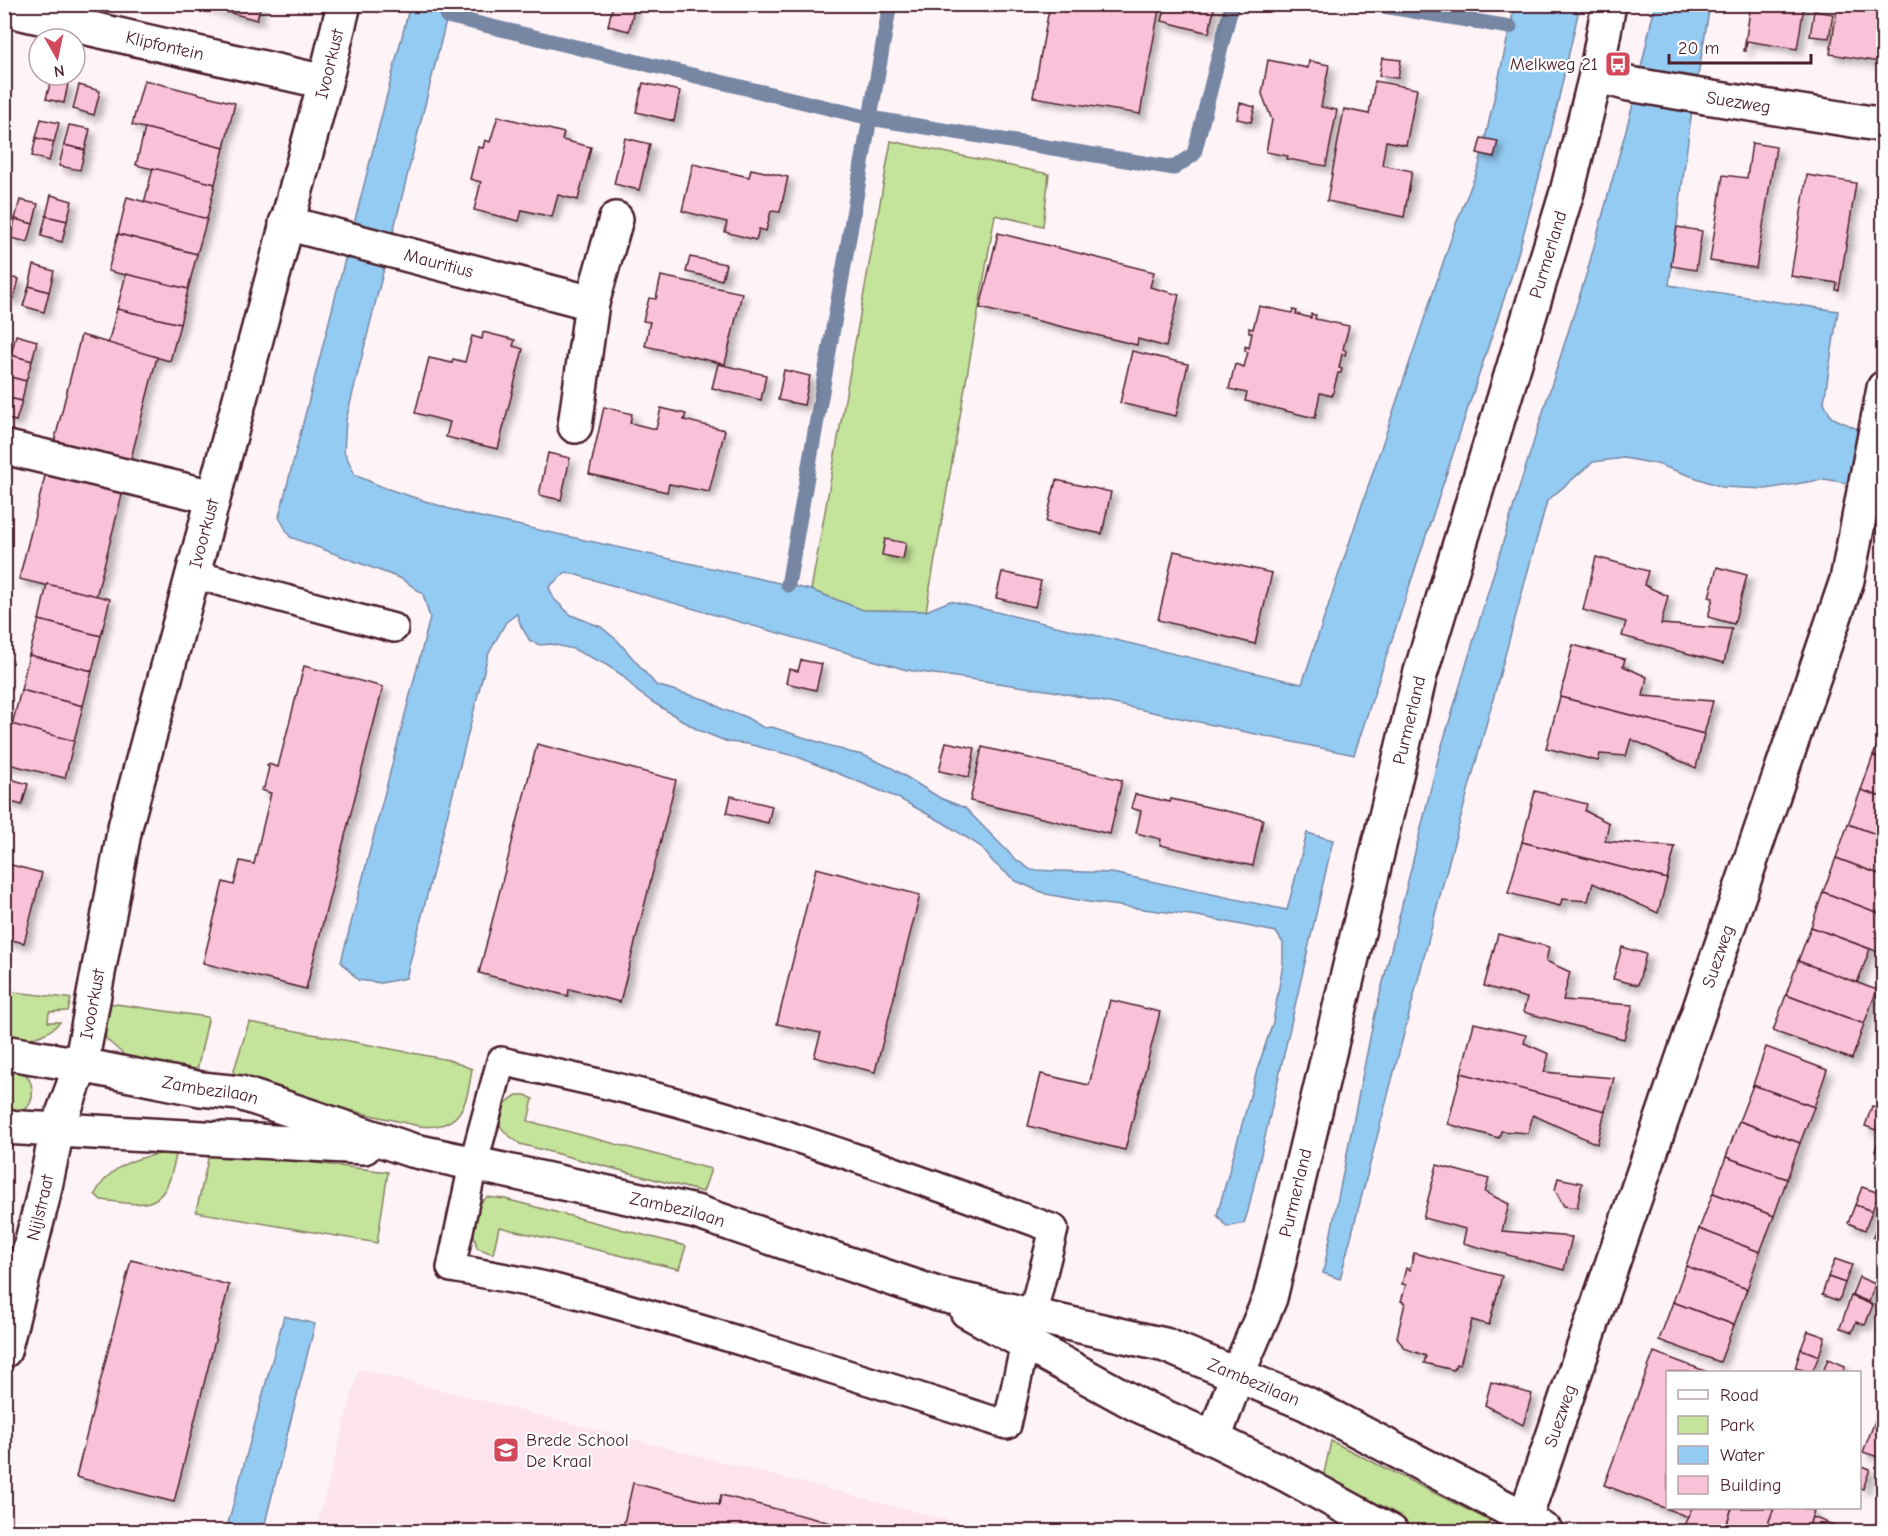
<svg xmlns="http://www.w3.org/2000/svg" width="1888" height="1536" font-family="'Comic Neue',sans-serif">
<defs>
<filter id="shadow"><feDropShadow dx="5.5" dy="5.5" stdDeviation="3" flood-color="#0004"/></filter>
</defs>
<rect width="100%" height="100%" fill="#fef3f7"/>
<filter id="ink" filterUnits="userSpaceOnUse"><feTurbulence type="fractalNoise" baseFrequency=".0167" numOctaves="2"/><feDisplacementMap in="SourceGraphic" scale="12" xChannelSelector="R" yChannelSelector="G"/><feConvolveMatrix kernelMatrix="1 2 1 2 8 2 1 2 1" color-interpolation-filters="sRGB"/></filter>
<g filter="url(#ink)">
<path fill="#fde4ee" d="M359,1369L991,1531L315,1532Z"/>
<g fill="#c4e39b" stroke="#878163" stroke-width="1.5">
<path d="M891,141L1049,174L1043,226L995,215L926,611L863,610L811,590Z"/>
<path d="M4,991L67,998L71,999L68,1011L49,1012L48,1022H60C45,1039 26,1040 5,1038Z"/>
<path d="M109,1003L207,1017L208,1020L196,1075L122,1060L123,1054L106,1039L105,1018Z"/>
<path d="M249,1022L449,1060L472,1069C467,1103 462,1131 419,1126L230,1083Z"/>
<path d="M4,1067C11,1068 18,1068 23,1072C34,1081 37,1102 23,1111C18,1115 11,1115 5,1117Z"/>
<path d="M517,1095H526L533,1099L528,1121L711,1169L703,1192L520,1144C514,1139 505,1134 501,1127C494,1114 506,1101 517,1095Z"/>
<path d="M176,1152C176,1159 173,1167 171,1175C160,1214 133,1203 101,1200L95,1194C112,1162 143,1155 176,1152Z"/>
<path d="M209,1155L299,1161L388,1172L377,1243L196,1212Z"/>
<path d="M487,1197L505,1199L686,1246L679,1269L499,1227L493,1254L477,1248C471,1224 467,1214 487,1197Z"/>
<path d="M1331,1441L1490,1521L1484,1531H1419L1322,1482Z"/>
</g>
<g fill="#94cbf3" stroke="#7686a3" stroke-width="1.5">
<path d="M410,5H450L346,420L344,451L355,475L385,488L462,513L811,590L863,610L926,611L950,601L1302,684L1456,224L1479,166L1515,5H1580L1549,141L1514,268L1354,755L1053,691L907,670L566,572L549,587L554,599L571,615L601,627L618,641L656,685L707,700L724,710L744,716L764,728L772,727L849,752L863,755L892,768L940,798L965,808L1014,858L1031,870L1112,873L1287,910L1307,833L1333,840L1248,1211L1244,1223L1227,1227L1217,1215L1257,1070L1273,1022L1283,964V943L1276,932L1198,916L1088,902L1046,894L1016,881L994,863L980,846L944,823L898,798L798,757L748,744L728,742L698,730L654,703L638,692L622,675L605,664L573,649L551,644L540,645L530,641L521,626L517,614L506,622L488,655L406,978L381,983L358,980L341,962L430,618L423,594L402,579L290,537L279,517Z"/>
<path d="M1655,5H1710L1691,117L1669,285L1838,311L1824,402L1831,417L1855,428L1883,433V490L1825,479L1766,489L1722,487L1657,464L1624,458L1593,462L1547,501L1449,861L1340,1279L1323,1273L1373,1023L1438,759L1521,482L1587,272L1632,108Z"/>
<path d="M284,1316L315,1324L263,1531H226Z"/>
</g>
<g fill="none" stroke-linecap="round" stroke-linejoin="round">
<g stroke="#7686a3" stroke-width="15">
<path d="M1371,4L1510,27"/>
<path d="M447,16L870,118L1174,168L1194,154L1232,4"/>
<path d="M788,585L890,4"/>
</g>
</g>
<g fill="#fac2d9" stroke="#4a1f2b" stroke-width="1.5" filter="url(#shadow)">
<path d="M198,4H261L257,20Z"/>
<path d="M613,4H635L629,31L608,26Z"/>
<path d="M1050,4H1160L1140,114L1033,97Z"/>
<path d="M1166,4H1215L1209,33L1162,21Z"/>
<path d="M1751,4H1806L1804,6L1797,49L1747,41L1746,51H1744Z"/>
<path d="M1838,4H1884V34L1879,62L1830,54Z"/>
<path d="M1814,11L1833,14L1829,38L1810,36Z"/>
<path d="M1382,58L1401,60L1398,78L1379,76Z"/>
<path d="M1268,60L1308,68L1309,61L1329,65L1321,107L1337,110L1326,166L1287,159L1288,156L1266,152L1272,120L1262,94Z"/>
<path d="M51,80L68,84L64,103L46,99Z"/>
<path d="M144,80L235,103L224,148L132,125Z"/>
<path d="M1375,81L1417,89L1406,145L1386,141L1382,165L1412,171L1404,217L1327,201L1344,109L1369,114Z"/>
<path d="M643,83L680,91L674,121L636,112Z"/>
<path d="M79,85L100,91L94,115L73,109Z"/>
<path d="M1240,103L1255,107L1251,122L1237,119Z"/>
<path d="M498,116L564,133L562,140L591,147L578,200L558,195L552,217L522,210L519,221L474,210L481,182L470,179L478,147L483,148L485,140L490,142Z"/>
<path d="M41,119L59,123L54,142L36,138Z"/>
<path d="M69,125L90,129L85,150L64,145Z"/>
<path d="M145,128L224,148L215,184L136,165Z"/>
<path d="M36,138L54,142L49,161L32,156Z"/>
<path d="M625,138L650,144L639,190L614,184Z"/>
<path d="M1481,138L1498,141L1494,157L1477,153Z"/>
<path d="M1752,143L1776,147L1756,268L1710,261L1723,175L1747,178Z"/>
<path d="M64,145L85,150L80,170L59,166Z"/>
<path d="M693,164L749,177L751,169L788,177L780,212L771,211L766,231L759,229L756,240L725,232L727,222L682,211Z"/>
<path d="M153,168L215,184L207,219L144,203Z"/>
<path d="M1807,175L1856,183L1839,290H1836L1837,283L1791,276Z"/>
<path d="M51,195L72,201L67,221L46,216Z"/>
<path d="M127,197L207,219L197,254L118,234Z"/>
<path d="M20,200L38,204L33,224L15,219Z"/>
<path d="M46,216L67,221L62,242L41,236Z"/>
<path d="M15,219L33,224L28,242L11,238Z"/>
<path d="M1677,227L1702,231L1696,270L1671,266Z"/>
<path d="M998,233L1154,272L1150,287L1179,295L1166,347L1138,339L1137,345L1014,315V316L980,308Z"/>
<path d="M118,234L197,254L188,289L108,271Z"/>
<path d="M690,257L726,264L722,280L686,272Z"/>
<path d="M34,265L54,271L49,292L29,286Z"/>
<path d="M126,274L188,289L180,324L117,309Z"/>
<path d="M4,276L19,279L14,298L4,296Z"/>
<path d="M661,276L742,293L725,364L645,346L650,322L643,321L649,298L656,299Z"/>
<path d="M29,286L49,292L44,312L23,306Z"/>
<path d="M1259,306L1292,313L1293,310L1297,311L1296,314L1311,318V314L1316,315L1315,319L1349,326L1343,349L1346,351L1345,355L1342,354L1339,368L1342,369L1341,373H1338L1332,396L1320,393L1315,418L1245,401L1247,393L1229,389L1235,364L1244,367L1248,352L1245,351V346L1249,348L1252,333H1249V328L1253,329Z"/>
<path d="M117,309L180,324L170,361L108,344Z"/>
<path d="M483,332L515,340L513,346L523,349L498,449L446,437L450,422L415,413L429,358L452,363L453,359L465,362L472,336L482,339Z"/>
<path d="M16,335L37,341L32,361L11,355Z"/>
<path d="M81,335L157,357L129,466L53,447Z"/>
<path d="M1132,351L1188,364L1176,416L1120,403Z"/>
<path d="M11,355L32,361L26,381L6,376Z"/>
<path d="M718,364L766,375L761,400L712,388Z"/>
<path d="M784,370L810,376L804,405L778,400Z"/>
<path d="M6,376L26,381L22,401L4,397Z"/>
<path d="M4,397L22,401L16,421L4,418Z"/>
<path d="M604,407L632,414L630,423L656,429L661,408L686,414L684,420L725,430L709,492L669,484L667,492L589,474Z"/>
<path d="M548,453L570,458L561,500L539,495Z"/>
<path d="M47,468L124,487L96,597L19,579Z"/>
<path d="M1056,480L1111,492L1102,534L1046,522Z"/>
<path d="M885,539L906,543L903,559L882,555Z"/>
<path d="M1174,551L1272,573L1255,644L1158,620Z"/>
<path d="M1596,557L1648,571L1644,585L1668,596L1661,624L1732,629L1724,663L1622,636L1626,622L1583,610Z"/>
<path d="M1717,567L1747,575L1734,624L1708,617L1713,598L1709,597Z"/>
<path d="M1002,572L1041,581L1035,607L996,598Z"/>
<path d="M47,584L110,599L101,636L39,620Z"/>
<path d="M39,620L101,636L92,671L29,655Z"/>
<path d="M1573,645L1625,659L1623,666L1647,677L1643,696L1713,701L1704,734L1560,697Z"/>
<path d="M29,655L92,671L83,706L21,690Z"/>
<path d="M801,660L822,664L816,690L786,683L789,669L798,671Z"/>
<path d="M304,666L383,687L306,989L203,963L223,882L234,885L240,861L254,864L271,793L261,790L262,788H264L269,767L267,766L268,764L278,767Z"/>
<path d="M21,690L83,706L74,741L12,725Z"/>
<path d="M1560,697L1704,734L1696,768L1631,739L1626,756L1600,754L1598,761L1546,748Z"/>
<path d="M4,722L74,741L65,778L4,763Z"/>
<path d="M1884,729V759L1873,756Z"/>
<path d="M946,742L975,748L969,777L939,771Z"/>
<path d="M537,744L676,780L620,1002L569,989L568,996L479,973Z"/>
<path d="M982,747L1122,780L1110,834L970,801Z"/>
<path d="M1873,756L1884,759V798L1861,790Z"/>
<path d="M7,778L28,784L22,805L4,800Z"/>
<path d="M1861,790L1884,798V837L1848,824Z"/>
<path d="M1535,791L1587,804L1585,811L1609,823L1605,841L1675,847L1667,879L1522,842Z"/>
<path d="M1135,794L1170,802L1171,799L1263,819L1253,866L1160,845L1161,839L1136,833L1141,811L1131,808Z"/>
<path d="M731,796L772,806L768,823L727,813Z"/>
<path d="M1848,824L1884,837V876L1836,858Z"/>
<path d="M1522,842L1667,879L1658,913L1593,883L1588,901L1562,899L1560,906L1508,893Z"/>
<path d="M1836,858L1884,876V915L1823,892Z"/>
<path d="M4,863L42,873L24,943L4,938Z"/>
<path d="M816,868L920,895L875,1072L814,1057L821,1033L777,1024Z"/>
<path d="M1823,892L1884,915V954L1811,927Z"/>
<path d="M1811,927L1870,949L1857,983L1798,961Z"/>
<path d="M1498,934L1549,947L1546,961L1570,972L1563,1000L1633,1005L1624,1039L1523,1012L1527,998L1484,986Z"/>
<path d="M1622,947L1646,954L1638,985L1613,979Z"/>
<path d="M1798,961L1877,990L1864,1024L1786,995Z"/>
<path d="M1786,995L1864,1024L1852,1059L1773,1031Z"/>
<path d="M1110,1000L1160,1012L1125,1150L1028,1126L1041,1074L1089,1085Z"/>
<path d="M1474,1023L1526,1035L1524,1043L1549,1054L1544,1072L1614,1078L1605,1111L1461,1073Z"/>
<path d="M1766,1047L1827,1070L1814,1107L1753,1085Z"/>
<path d="M1461,1073L1605,1111L1597,1144L1533,1115L1528,1133L1501,1131L1499,1138L1448,1124Z"/>
<path d="M1753,1085L1814,1107L1800,1143L1739,1121Z"/>
<path d="M1872,1106L1884,1110L1882,1132L1865,1126Z"/>
<path d="M1739,1121L1800,1143L1787,1179L1726,1157Z"/>
<path d="M1882,1132L1884,1133V1154L1875,1151Z"/>
<path d="M1726,1157L1787,1179L1774,1216L1713,1193Z"/>
<path d="M1437,1165L1489,1179L1485,1192L1509,1204L1502,1231L1572,1237L1564,1270L1463,1243L1466,1229L1423,1218Z"/>
<path d="M1558,1178L1582,1183L1577,1208L1564,1206L1555,1190Z"/>
<path d="M1862,1187L1879,1193L1872,1211L1855,1205Z"/>
<path d="M1713,1193L1774,1216L1760,1252L1699,1229Z"/>
<path d="M1855,1205L1872,1211L1865,1230L1848,1223Z"/>
<path d="M1879,1221L1884,1222V1241L1873,1237Z"/>
<path d="M1699,1229L1760,1252L1747,1289L1686,1266Z"/>
<path d="M1414,1253L1502,1276L1489,1325L1472,1320L1460,1365L1456,1364L1454,1370L1424,1363L1426,1356L1404,1348L1397,1337L1405,1303L1401,1301L1406,1285L1402,1284L1406,1268L1410,1270Z"/>
<path d="M1835,1259L1852,1265L1845,1283L1828,1277Z"/>
<path d="M131,1260L229,1285L174,1502L76,1477Z"/>
<path d="M1686,1266L1747,1289L1734,1325L1673,1302Z"/>
<path d="M1828,1277L1845,1283L1839,1301L1822,1295Z"/>
<path d="M1859,1277L1875,1284L1869,1302L1852,1295Z"/>
<path d="M1851,1296L1873,1305L1865,1325L1856,1322L1852,1332L1840,1328Z"/>
<path d="M1673,1302L1734,1325L1720,1362L1659,1340Z"/>
<path d="M1808,1331L1825,1337L1819,1356L1801,1349Z"/>
<path d="M1801,1349L1819,1356L1812,1372L1795,1368Z"/>
<path d="M1654,1352L1705,1371L1704,1372H1668V1508H1692L1688,1517L1604,1485Z"/>
<path d="M1828,1359L1845,1366L1843,1372H1823Z"/>
<path d="M1491,1382L1532,1394L1523,1425L1485,1405Z"/>
<path d="M1882,1403H1884V1459L1863,1452Z"/>
<path d="M1860,1465L1870,1469L1863,1489L1860,1488Z"/>
<path d="M633,1483L719,1505L721,1495L866,1532H622Z"/>
<path d="M1692,1508H1732L1724,1532H1681Z"/>
<path d="M1732,1508H1774L1765,1532H1724Z"/>
<path d="M1774,1508H1803L1814,1511L1807,1532H1765Z"/>
<path d="M1812,1517L1847,1530L1846,1532H1807Z"/>
</g>
<g fill="none" stroke-linecap="round" stroke-linejoin="round">
<defs>
<g id="service">
<path d="M192,574L394,628"/>
<path d="M501,1061C562,1075 623,1087 683,1104C809,1139 932,1184 1054,1229L1025,1344L1007,1425C857,1377 706,1328 554,1288C520,1280 485,1274 451,1268L473,1165Z"/>
</g>
<g id="pedestrian">
<path d="M1596,75L1629,84L1706,97"/>
<path d="M4,447L213,497"/>
</g>
<g id="minor">
<path id="s1" d="M4,9L325,82"/>
<path id="s2" d="M1706,97L1884,125"/>
<path id="s3" d="M286,223L592,303L575,426"/>
<path d="M592,303L616,219"/>
<path id="s4" d="M81,1065L125,827L325,82L344,4"/>
<path id="s5" d="M4,1351L42,1201L57,1130"/>
<path id="s6" d="M1525,1518L1847,580L1884,388"/>
</g>
<g id="tertiary">
<path id="s7" d="M4,1052L81,1065L201,1089L240,1093L411,1150L696,1212L937,1294L1165,1345L1305,1403L1525,1518L1546,1532"/>
<path d="M4,1127L364,1147"/>
<path d="M57,1130L81,1065"/>
<path d="M967,1311L1138,1405L1214,1439L1289,1476L1391,1532"/>
<path id="s8" d="M1214,1439L1237,1375L1270,1298L1420,675L1567,192L1596,75L1609,4"/>
</g>
</defs>
<use href="#service" stroke="#4a1f2b" stroke-width="32"/>
<use href="#pedestrian" stroke="#4a1f2b" stroke-width="38"/>
<use href="#minor" stroke="#4a1f2b" stroke-width="38"/>
<use href="#tertiary" stroke="#4a1f2b" stroke-width="38"/>
<use href="#service" stroke="#fff" stroke-width="27"/>
<use href="#pedestrian" stroke="#fff" stroke-width="33"/>
<use href="#minor" stroke="#fff" stroke-width="33"/>
<use href="#tertiary" stroke="#fff" stroke-width="33"/>
</g>
</g>
<defs>
<symbol id="bus-square" viewBox="-11 -11 22 22"><rect x="-9" y="-9" width="18" height="18" rx="4" fill="#d1495b" stroke="#fff"/><path d="M-5-6H5V4H4V6H2V4H-2V6H-4V4H-5ZM-3.5-4V0h7V-4ZM-3.5 1.2v1.5H-2V1.2ZM2 1.2v1.5H3.5V1.2Z" fill="#fff"/></symbol>
<symbol id="school-square" viewBox="-11 -11 22 22"><rect x="-9" y="-9" width="18" height="18" rx="4" fill="#d1495b" stroke="#fff"/><path d="M0-5L7-2L0 1L-7-2ZM-4 1L0 2.5L4 1V4Q0 6-4 4Z" fill="#fff"/></symbol>
</defs>
<g fill-rule="evenodd">
<use href="#bus-square" x="1603" y="49" width="30" height="30"/>
<use href="#school-square" x="491" y="1435" width="30" height="30"/>
</g>
<g text-anchor="middle" stroke-width="4.5" stroke-linejoin="round" paint-order="stroke">
<g font-size="18" fill="#4a1f2b" stroke="#fff">
<text dy="6" stroke="none"><textPath href="#s1" startOffset="165">Klipfontein</textPath></text>
<text dy="6" stroke="none"><textPath href="#s4" startOffset="1032">Ivoorkust</textPath></text>
<text dy="6" stroke="none"><textPath href="#s2" startOffset="33">Suezweg</textPath></text>
<text dy="6" stroke="none"><textPath href="#s8" startOffset="1232">Purmerland</textPath></text>
<text dy="6" stroke="none"><textPath href="#s3" startOffset="158">Mauritius</textPath></text>
<text dy="6" stroke="none"><textPath href="#s4" startOffset="546">Ivoorkust</textPath></text>
<text dy="6" stroke="none"><textPath href="#s8" startOffset="746">Purmerland</textPath></text>
<text dy="6" stroke="none"><textPath href="#s6" startOffset="594">Suezweg</textPath></text>
<text dy="6" stroke="none"><textPath href="#s4" startOffset="62">Ivoorkust</textPath></text>
<text dy="6" stroke="none"><textPath href="#s7" startOffset="210">Zambezilaan</textPath></text>
<text dy="6" stroke="none"><textPath href="#s8" startOffset="260">Purmerland</textPath></text>
<text dy="6" stroke="none"><textPath href="#s5" startOffset="148">Nijlstraat</textPath></text>
<text dy="6" stroke="none"><textPath href="#s7" startOffset="693">Zambezilaan</textPath></text>
<text dy="6" stroke="none"><textPath href="#s7" startOffset="1296">Zambezilaan</textPath></text>
<text dy="6" stroke="none"><textPath href="#s6" startOffset="108">Suezweg</textPath></text>
</g>
<g font-size="18" fill="#4a1f2b" stroke="#fff" text-anchor="end">
<text x="1598" y="70">Melkweg 21</text>
<text x="526" y="1446" text-anchor="start">Brede School<tspan x="526" dy="21">De Kraal</tspan></text>
</g>
</g>
<rect width="1888" height="1536" fill="none" stroke="#fff" stroke-width="24"/>
<rect x="12" y="12" width="1864" height="1512" fill="none" stroke="#4a1f2b" stroke-width="2" filter="url(#ink)"/>
<rect x="1666" y="1371" width="195" height="138" fill="#ffffff" stroke="#b7a5aa" stroke-width="1.5"/>
<rect x="1678" y="1390" width="30" height="9" fill="#ffffff" stroke="#b7a5aa" stroke-width="1.5"/>
<text x="1720" y="1401" font-size="18" fill="#4a1f2b">Road</text>
<rect x="1678" y="1416" width="30" height="18" fill="#c4e39b" stroke="#b7a5aa" stroke-width="1.5"/>
<text x="1720" y="1431" font-size="18" fill="#4a1f2b">Park</text>
<rect x="1678" y="1446" width="30" height="18" fill="#94cbf3" stroke="#b7a5aa" stroke-width="1.5"/>
<text x="1720" y="1461" font-size="18" fill="#4a1f2b">Water</text>
<rect x="1678" y="1476" width="30" height="18" fill="#fac2d9" stroke="#b7a5aa" stroke-width="1.5"/>
<text x="1720" y="1491" font-size="18" fill="#4a1f2b">Building</text>
<g transform="translate(57 57) rotate(171)"><circle r="28" fill="#ffffff" stroke="#b7a5aa" stroke-width="1.5"/>
<path d="M0-4.5L10 22L0 15L-10 22Z" fill="#d1495b"/>
<text y="-9" font-size="16" font-weight="bold" text-anchor="middle" fill="#4a1f2b">N</text>
</g>
<path d="M1669 54v9h142v-9" fill="none" stroke="#4a1f2b" stroke-width="3"/>
<text x="1678" y="54" font-size="18" fill="#4a1f2b" stroke="#ffffff" stroke-width="4.5" paint-order="stroke">20 m</text>
</svg>
